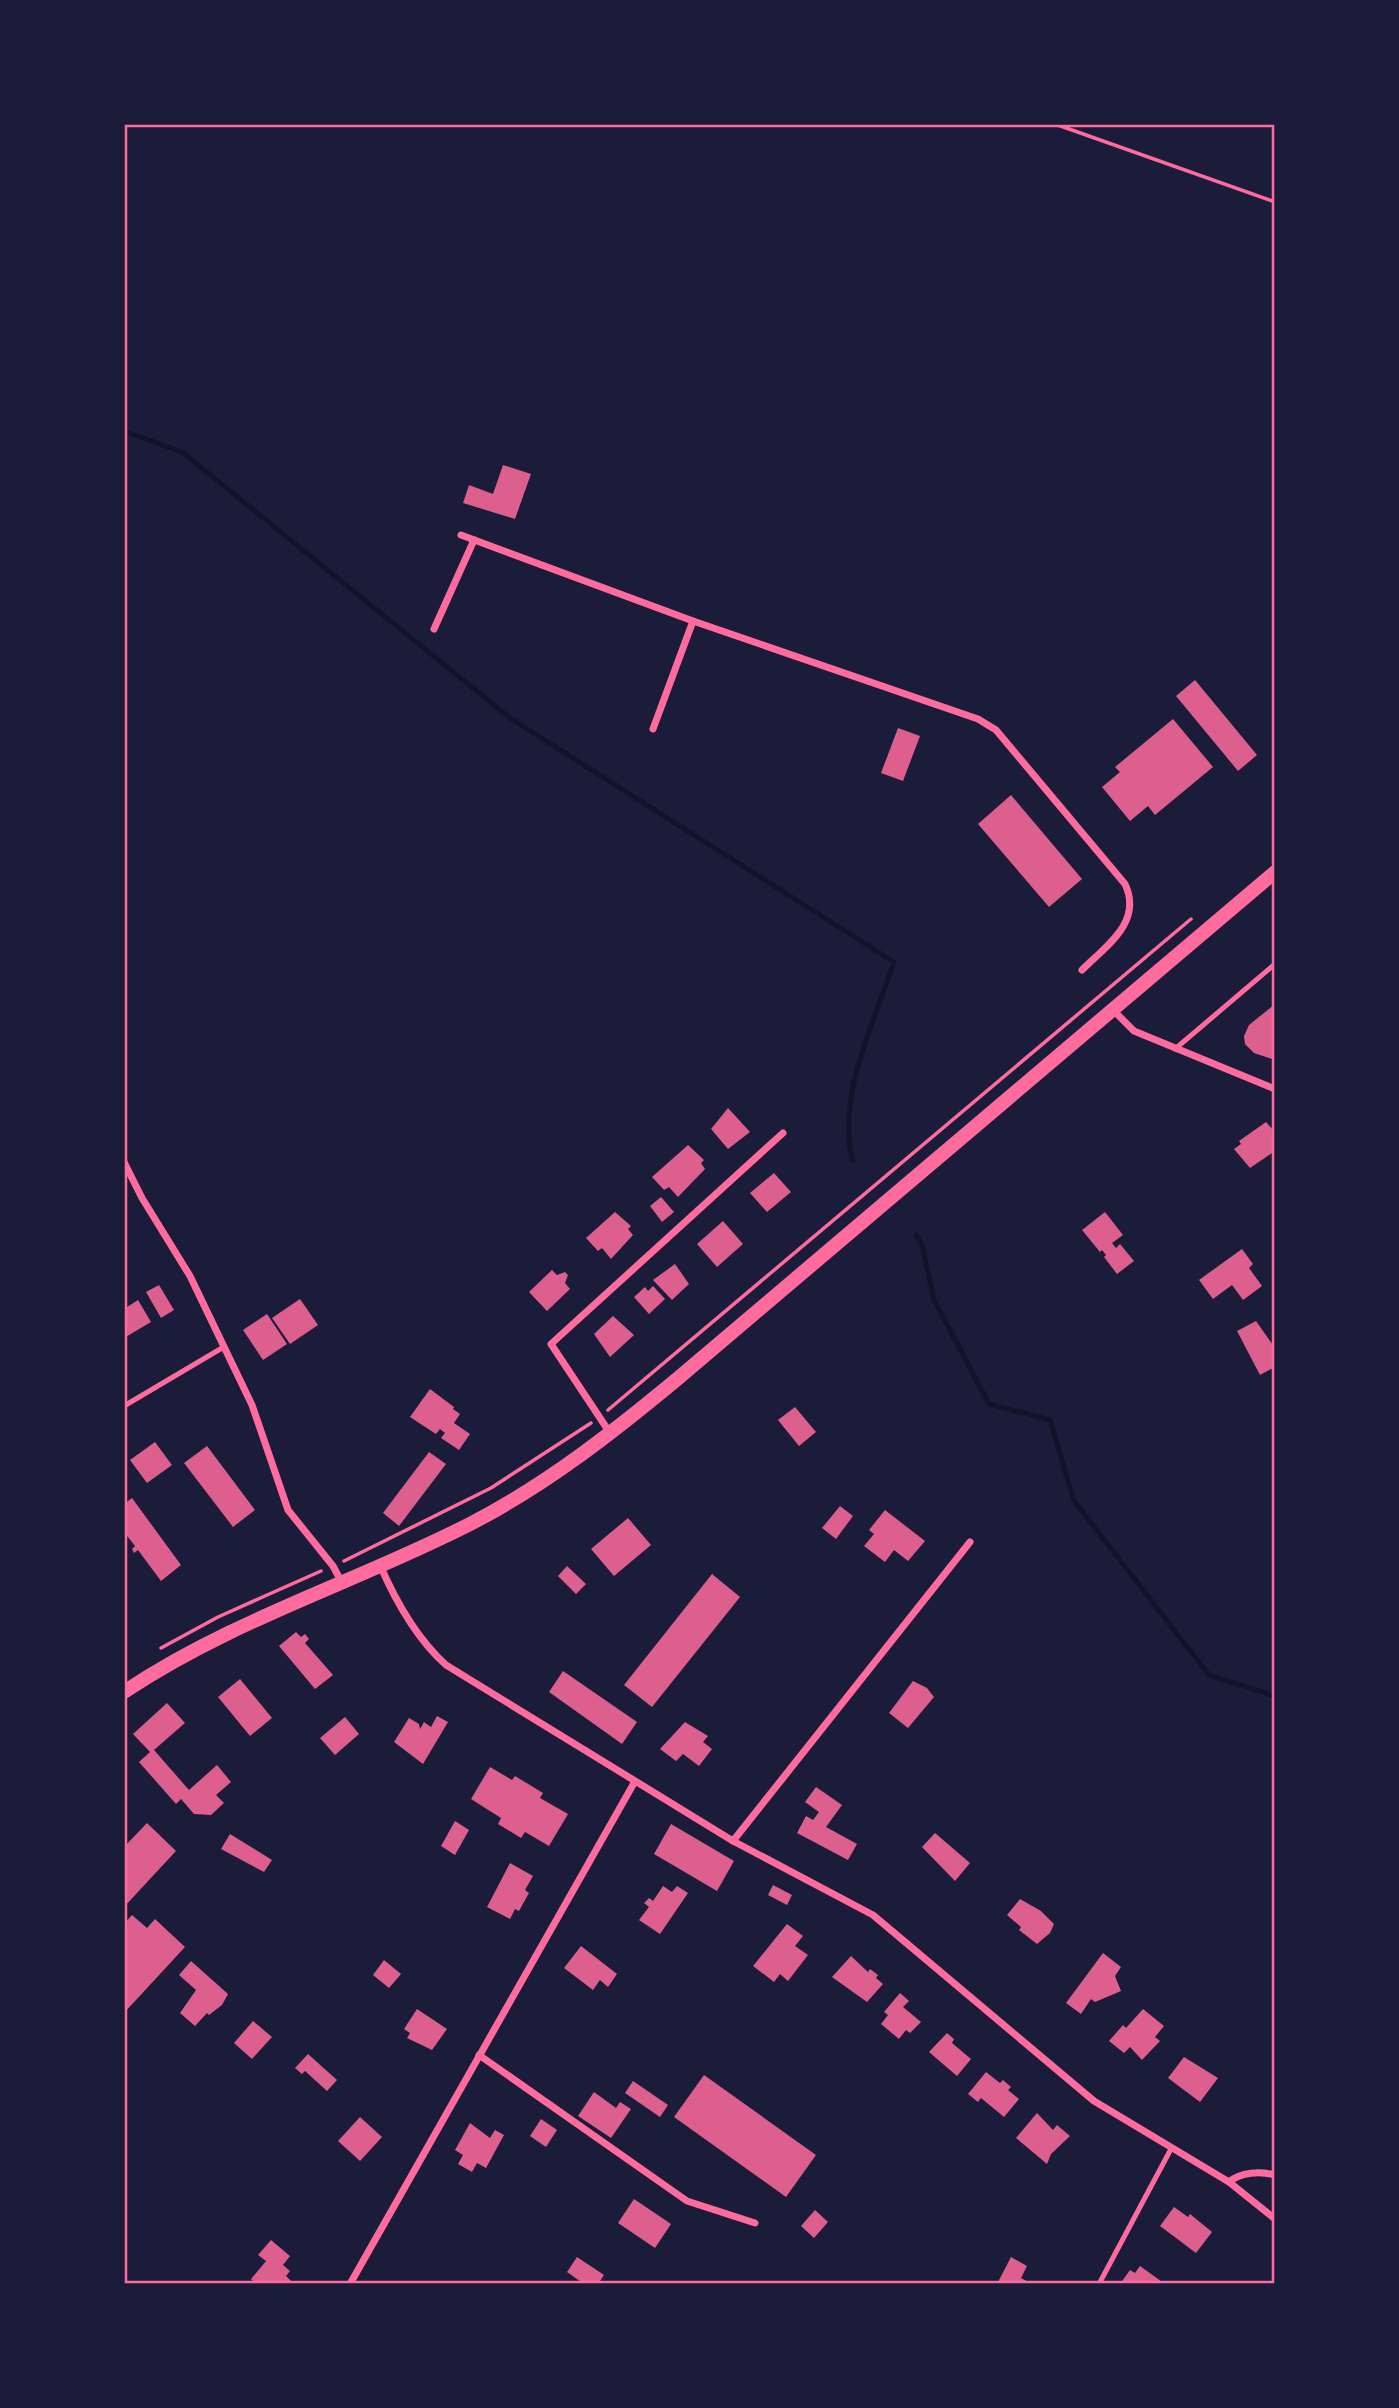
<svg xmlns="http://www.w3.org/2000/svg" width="1399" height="2408" font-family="'Roboto Condensed',sans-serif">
<rect width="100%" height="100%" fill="#1b1b3a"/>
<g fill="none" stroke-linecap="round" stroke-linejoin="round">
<g stroke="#12122b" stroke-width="5">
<path d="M124,431L182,452L510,718L894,962C875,1019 835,1101 853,1161"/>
<path d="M916,1235L922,1245L934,1300L989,1404L1050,1420L1074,1501L1209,1675L1275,1696"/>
</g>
</g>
<g fill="#dd5f8e">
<path d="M503,465L531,474L515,519L463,503L469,485L493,494Z"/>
<path d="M1195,680L1257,755L1238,771L1176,696Z"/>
<path d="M1173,719L1213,767L1155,815L1148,806L1130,821L1102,787L1120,772L1115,767Z"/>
<path d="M898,728L920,736L903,781L881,773Z"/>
<path d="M1011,795L1082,879L1049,907L978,824Z"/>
<path d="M1275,1004V1060L1254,1053L1245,1044L1244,1036L1249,1025Z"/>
<path d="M728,1108L750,1132L728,1149L711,1129Z"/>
<path d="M1266,1122L1275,1132V1151L1250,1168L1234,1149L1241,1144L1239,1141Z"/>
<path d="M688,1145L704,1160L701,1163L705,1169L678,1197L669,1187L664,1190L652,1177Z"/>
<path d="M774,1173L791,1192L767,1212L750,1193Z"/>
<path d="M661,1197L674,1212L662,1222L650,1206Z"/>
<path d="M615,1212L631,1226L628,1229L633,1235L611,1259L602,1248L598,1251L586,1238Z"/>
<path d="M1105,1212L1123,1235L1112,1243L1116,1248L1120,1244L1134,1261L1117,1274L1104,1257L1106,1255L1102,1250L1100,1252L1082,1230Z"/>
<path d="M723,1221L743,1244L717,1267L697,1244Z"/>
<path d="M1242,1249L1253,1264L1249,1268L1262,1286L1243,1300L1232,1285L1213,1299L1199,1280Z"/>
<path d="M675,1264L689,1284L672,1300L653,1280Z"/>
<path d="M552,1270L557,1275L565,1272L568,1275L565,1283L570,1289L547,1311L529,1292Z"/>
<path d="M159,1285L174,1310L161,1318L146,1292Z"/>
<path d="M653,1286L665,1299L649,1314L634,1297L645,1287L648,1291Z"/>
<path d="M300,1299L318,1325L290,1344L272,1318Z"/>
<path d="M138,1300L151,1322L124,1338V1309Z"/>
<path d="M267,1314L287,1344L263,1360L243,1330Z"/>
<path d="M613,1316L634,1335L610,1357L594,1334Z"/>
<path d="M1256,1321L1275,1348V1367L1260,1375L1237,1331Z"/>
<path d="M430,1389L454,1407L453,1409L460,1414L454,1423L470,1434L459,1450L441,1438L445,1433L440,1429L436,1434L410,1417Z"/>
<path d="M795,1407L816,1432L799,1446L778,1420Z"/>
<path d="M155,1442L172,1465L147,1483L130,1460Z"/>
<path d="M207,1446L255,1510L233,1527L184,1463Z"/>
<path d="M429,1452L446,1464L399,1526L383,1513Z"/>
<path d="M132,1498L181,1565L161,1581L138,1550L134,1553L132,1549L135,1546L124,1532V1504Z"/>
<path d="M840,1506L853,1516L836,1539L822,1528Z"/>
<path d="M885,1510L925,1541L908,1561L894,1550L885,1562L864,1546L874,1534L869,1530Z"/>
<path d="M628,1518L651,1545L614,1576L591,1549Z"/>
<path d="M567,1566L586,1584L576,1594L558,1576Z"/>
<path d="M712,1574L740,1597L652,1707L624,1685Z"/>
<path d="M296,1632L301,1637L305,1634L309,1639L305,1643L333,1675L315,1689L279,1646Z"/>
<path d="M563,1671L637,1722L622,1744L549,1692Z"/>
<path d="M240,1679L272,1718L250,1736L218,1697Z"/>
<path d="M913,1681L927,1688L934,1697L908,1728L889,1713Z"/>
<path d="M167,1703L185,1723L154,1750L189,1790L217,1765L231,1782L216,1795L224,1803L211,1815L194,1814L181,1799L176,1804L139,1762L150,1752L133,1734Z"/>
<path d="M437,1716L448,1722L423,1764L394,1742L409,1718L419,1724L420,1729L424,1722L431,1727Z"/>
<path d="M345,1717L359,1734L335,1755L320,1738Z"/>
<path d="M685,1722L708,1736L703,1742L712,1749L699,1766L683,1754L676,1761L660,1749Z"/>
<path d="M490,1767L512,1780L515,1776L543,1793L540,1798L568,1814L549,1846L525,1832L521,1838L498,1824L501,1818L471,1799Z"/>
<path d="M816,1787L842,1805L826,1827L857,1844L848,1860L797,1833L806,1816L813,1820L819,1812L805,1802Z"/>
<path d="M455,1821L469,1830L455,1855L441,1846Z"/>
<path d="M147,1823L176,1851L124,1907V1847Z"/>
<path d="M671,1824L734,1861L717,1891L654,1854Z"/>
<path d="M935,1833L970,1863L955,1881L922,1847Z"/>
<path d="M230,1834L272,1860L264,1872L221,1849Z"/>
<path d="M510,1863L533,1876L525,1890L529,1893L519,1911L515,1909L510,1919L487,1907Z"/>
<path d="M773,1885L792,1895L787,1905L768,1895Z"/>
<path d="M663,1886L672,1892L677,1886L688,1893L660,1934L639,1920L649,1907L644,1903L649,1898L653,1901Z"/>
<path d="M1020,1899L1041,1911L1054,1924L1050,1933L1037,1944L1019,1930L1021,1927L1007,1915Z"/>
<path d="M132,1915L147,1928L155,1919L185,1947L124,2013V1924Z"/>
<path d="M787,1924L803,1936L795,1946L808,1955L788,1981L780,1974L774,1982L753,1966Z"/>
<path d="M581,1946L617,1974L608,1987L600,1980L593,1990L564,1968Z"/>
<path d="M1103,1953L1121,1967L1115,1976L1121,1991L1095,2002L1091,1999L1081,2014L1066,2003Z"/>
<path d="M851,1956L868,1972L870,1969L878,1975L876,1978L883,1984L867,2002L832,1977Z"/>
<path d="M384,1960L401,1974L389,1988L373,1975Z"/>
<path d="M191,1961L228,1994L222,2005L209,2015L207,2013L195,2026L180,2013L196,1990L179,1975Z"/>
<path d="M900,1993L909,2001L903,2007L921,2022L910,2033L906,2030L899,2039L881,2024L888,2015L884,2012Z"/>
<path d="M417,2009L447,2029L432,2050L407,2038L410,2033L404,2029Z"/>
<path d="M1143,2009L1164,2026L1155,2037L1160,2041L1142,2060L1130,2047L1124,2053L1109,2041L1123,2025L1126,2028Z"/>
<path d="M253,2021L272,2037L252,2059L234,2043Z"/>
<path d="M947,2033L954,2039L952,2043L971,2059L957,2076L929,2052Z"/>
<path d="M308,2054L337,2080L327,2091L305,2071L302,2074L295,2068Z"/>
<path d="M1184,2057L1218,2078L1200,2102L1168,2078Z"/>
<path d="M986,2072L1000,2083L1003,2080L1011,2087L1008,2090L1019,2099L1004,2117L981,2098L978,2102L968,2094Z"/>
<path d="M704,2075L816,2155L786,2197L674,2117Z"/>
<path d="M633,2081L668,2105L660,2117L625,2093Z"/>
<path d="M594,2092L616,2108L620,2102L631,2109L611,2138L578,2116Z"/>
<path d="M1037,2113L1053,2130L1057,2125L1070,2136L1051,2154L1047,2164L1016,2138Z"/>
<path d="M360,2117L382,2137L360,2161L338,2141Z"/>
<path d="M541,2119L557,2130L546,2147L530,2136Z"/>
<path d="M470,2123L490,2138L495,2130L504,2135L486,2168L477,2163L472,2172L458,2164L463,2155L455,2150Z"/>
<path d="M634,2199L671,2224L655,2248L618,2223Z"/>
<path d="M1174,2207L1188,2217L1190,2214L1212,2232L1196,2253L1160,2226Z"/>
<path d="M815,2210L828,2222L814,2238L801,2226Z"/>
<path d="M271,2240L290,2256L283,2265L290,2271L286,2276L294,2284H256L251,2279L266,2261L258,2255Z"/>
<path d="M577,2257L604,2275L598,2284H584L567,2272Z"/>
<path d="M1011,2257L1027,2266L1021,2278L1032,2284H997Z"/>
<path d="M1140,2266L1165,2284H1120L1130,2270L1135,2273Z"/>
</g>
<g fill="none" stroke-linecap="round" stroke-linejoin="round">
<g stroke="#ff6b9d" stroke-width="3.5">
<path d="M1055,124L1275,202"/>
<path d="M608,1410L1191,919"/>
<path d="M344,1561L491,1488L591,1423"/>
<path d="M161,1648L218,1617L321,1571"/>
</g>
<g stroke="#ff6b9d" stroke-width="5">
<path d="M1175,1049L1275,964"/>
<path d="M124,1406L222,1348"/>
<path d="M1099,2284L1172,2147"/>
<path d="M1271,2284L1275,2282"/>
</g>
<g stroke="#ff6b9d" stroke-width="7">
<path d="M461,535L693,621L978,719L996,730L1125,884C1143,922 1106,946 1082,970"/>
<path d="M434,629L474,540"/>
<path d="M653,729L693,621"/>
<path d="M1113,1010L1134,1031L1275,1089"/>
<path d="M124,1162L142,1198L190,1276L252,1405L288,1510L333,1566L341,1581"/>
<path d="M610,1433L551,1344L783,1133"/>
<path d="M380,1565C396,1602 416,1638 446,1665L733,1841L873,1915L1094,2101L1229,2182L1275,2219"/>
<path d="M733,1841L970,1542"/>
<path d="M479,2055L687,2201L755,2223"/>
<path d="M1229,2182C1241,2172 1260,2171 1275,2175"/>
<path d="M350,2284L634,1783"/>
</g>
<path stroke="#ff6b9d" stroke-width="14" d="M124,1692C233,1619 357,1582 472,1523C547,1484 612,1433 676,1380L1275,872"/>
</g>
<rect width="1399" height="2408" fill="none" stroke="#1b1b3a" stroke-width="252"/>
<rect x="126" y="126" width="1147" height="2156" fill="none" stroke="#ff6b9d" stroke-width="2.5"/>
</svg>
